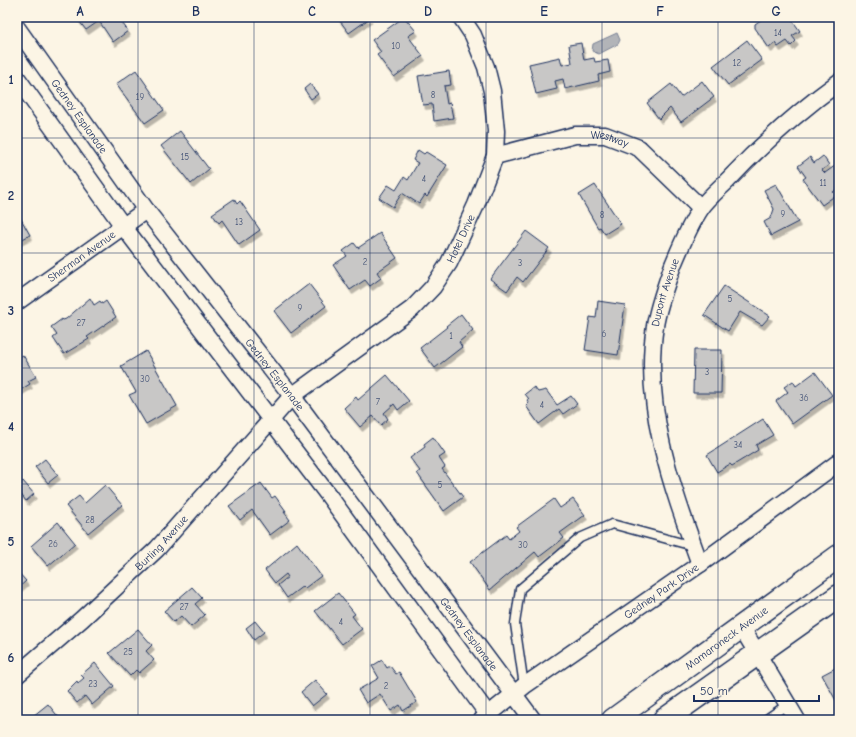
<svg xmlns="http://www.w3.org/2000/svg" width="856" height="737" font-family="'Comic Neue',sans-serif">
<defs>
<filter id="shadow"><feDropShadow dx="2.5" dy="4.5" stdDeviation="0" flood-color="#0004"/></filter>
</defs>
<rect width="100%" height="100%" fill="#fcf5e5"/>
<filter id="ink" filterUnits="userSpaceOnUse"><feTurbulence type="fractalNoise" baseFrequency=".025" numOctaves="2"/><feDisplacementMap in="SourceGraphic" scale="8" xChannelSelector="R" yChannelSelector="G"/><feConvolveMatrix kernelMatrix="1 2 1 2 8 2 1 2 1" color-interpolation-filters="sRGB"/></filter>
<g filter="url(#ink)">
<path fill="#b2b4b8" stroke="#767f94" d="M617,33L620,40L618,44L599,54L592,51L593,44Z"/>
<g fill="#c8c7c6" stroke="#1b2f5e" filter="url(#shadow)">
<path d="M76,17H118L128,31L113,42L99,21L86,30Z"/>
<path d="M337,17H369L370,18L349,33Z"/>
<path d="M404,17L416,31L408,36L423,56L394,77L377,55L381,52L372,40Z"/>
<path d="M765,17H790L800,31L792,36L796,41L791,46L787,41L778,47L775,43L769,48L755,28V24Z"/>
<path d="M747,40L762,60L728,85L713,66Z"/>
<path d="M581,43L584,60L594,58L595,62L608,60L610,72L598,75L599,81L565,89L563,79L555,81L557,89L536,94L529,64L560,57L562,65L572,63L569,45Z"/>
<path d="M136,70L164,110L145,123L116,84Z"/>
<path d="M449,71L451,85L444,86L447,104L450,103L453,118L434,121L432,104L423,105L418,76Z"/>
<path d="M702,81L714,97L681,122L670,108L659,119L647,103L671,84L681,97Z"/>
<path d="M310,84L318,94L311,99L304,89Z"/>
<path d="M180,131L209,169L191,184L161,146Z"/>
<path d="M418,150L424,154L426,152L447,165L427,197L425,195L419,204L402,193L393,207L379,198L388,185L396,190L404,177L408,180L418,163L413,160Z"/>
<path d="M823,156L829,165L822,170L825,173L836,165L839,169V187L833,192L836,195L822,205L803,179L806,177L798,166L810,157L814,163Z"/>
<path d="M776,184L798,222L771,236L764,222L771,218L774,209L764,190Z"/>
<path d="M595,185L621,224L605,234L600,227L598,228L579,195Z"/>
<path d="M234,199L237,204L240,201L260,230L239,245L222,220L219,223L212,214Z"/>
<path d="M17,212L30,235L17,242Z"/>
<path d="M526,231L549,248L523,282L517,277L507,291L490,279Z"/>
<path d="M380,233L397,258L377,272L381,278L370,286L365,280L350,290L333,265L347,256L343,251L354,243L358,248Z"/>
<path d="M309,284L326,306L291,333L274,311Z"/>
<path d="M724,286L770,316L762,325L740,312L728,331L704,315Z"/>
<path d="M90,298L94,305L100,301L102,304L106,301L116,317L87,337L89,339L64,354L53,338L57,335L51,327L62,319L63,320L66,319Z"/>
<path d="M598,301L625,305L618,355L585,350L590,317L596,318Z"/>
<path d="M461,314L473,330L459,342L462,347L435,368L420,348L447,327L446,326Z"/>
<path d="M694,350H722L721,393H693Z"/>
<path d="M146,351L177,406L146,424L129,395L136,392L121,366Z"/>
<path d="M23,355L36,377L28,381L30,384L17,392V358Z"/>
<path d="M815,372L832,395L792,424L776,401L788,392L784,387L793,381L796,386Z"/>
<path d="M387,375L409,401L398,410L394,404L384,413L388,419L381,425L373,416L360,427L344,408L356,397L358,400Z"/>
<path d="M534,387L538,392L546,390L557,405L571,396L577,404L563,414L559,409L539,424L526,406L529,403L527,400L529,399L525,394Z"/>
<path d="M763,419L773,435L756,445L758,450L732,466L730,464L717,472L707,455Z"/>
<path d="M433,437L445,454L439,458L445,467L442,469L463,497L444,511L417,473L420,471L410,458L425,447L424,444Z"/>
<path d="M45,459L58,475L48,483L35,467Z"/>
<path d="M23,481L34,494L26,501L17,489V486Z"/>
<path d="M261,483L272,498L275,496L286,511L284,512L290,520L270,535L252,510L240,520L229,506Z"/>
<path d="M105,485L122,505L88,533L66,506L79,496L85,503Z"/>
<path d="M554,499L560,508L573,499L585,515L560,533L564,538L539,557L535,552L490,590L470,562L506,535L509,539L519,531L516,527Z"/>
<path d="M58,522L75,543L48,566L31,546Z"/>
<path d="M297,543L321,576L305,588L303,586L287,598L278,585L288,577L286,574L275,583L265,570Z"/>
<path d="M17,571L26,581L17,589Z"/>
<path d="M192,587L202,598L195,604L205,615L191,627L181,616L174,622L164,611Z"/>
<path d="M338,593L355,614L352,616L362,629L342,644L315,611Z"/>
<path d="M255,621L264,632L254,640L246,628Z"/>
<path d="M138,629L152,645L146,651L154,660L139,673L136,670L130,676L109,653Z"/>
<path d="M382,660L387,668L390,666L396,674L399,672L417,702L403,711L400,705L391,711L380,694L366,703L358,690L379,678L372,666Z"/>
<path d="M95,663L114,686L92,705L85,696L77,703L67,691L77,681L78,683L84,678L81,675Z"/>
<path d="M839,666V706L822,675Z"/>
<path d="M315,680L327,694L312,706L301,692Z"/>
<path d="M48,704L60,719L59,720H28Z"/>
</g>
<g fill="none" stroke-linecap="round" stroke-linejoin="round">
<defs>
<g id="lane">
<path d="M524,686L515,624L520,589L580,538L612,524L693,546"/>
<path d="M765,720L788,704"/>
</g>
<g id="street">
<path id="s1" d="M17,28L146,210L292,396L533,720"/>
<path d="M17,78L123,226L329,496L492,720"/>
<path id="s2" d="M495,156L575,135H605L639,148L701,208"/>
<path id="s3" d="M17,302L146,210"/>
<path id="s4" d="M700,564C673,490 642,407 655,326C658,306 666,285 673,265C681,246 689,226 701,208C708,198 719,189 728,180C762,144 799,111 839,82"/>
<path d="M742,628L797,720"/>
<path id="s5" d="M17,675L82,619L157,549L292,396L412,309L433,287L449,263L476,205L495,156L496,131L492,91L486,67L473,35L461,17"/>
<path id="s6" d="M482,720L524,686L700,564L839,462"/>
</g>
<g id="primary">
<path id="s7" d="M613,720L839,556"/>
<path d="M664,720L839,596"/>
</g>
</defs>
<use href="#lane" stroke="#1b2f5e" stroke-width="11"/>
<use href="#street" stroke="#1b2f5e" stroke-width="19"/>
<use href="#primary" stroke="#1b2f5e" stroke-width="25"/>
<use href="#lane" stroke="#fcf5e5" stroke-width="8"/>
<use href="#street" stroke="#fcf5e5" stroke-width="16"/>
<use href="#primary" stroke="#fcf5e5" stroke-width="22"/>
</g>
</g>
<path fill="none" stroke="#1b2f5e" stroke-width="1" stroke-opacity="0.55" d="M138,17V720M254,17V720M370,17V720M486,17V720M602,17V720M718,17V720M17,138H839M17,253H839M17,368H839M17,484H839M17,600H839"/>
<g text-anchor="middle" stroke-width="3" stroke-linejoin="round" paint-order="stroke">
<g font-size="9" fill="#465578">
<text x="778" y="36">14</text>
<text x="396" y="49">10</text>
<text x="737" y="66">12</text>
<text x="433" y="98">8</text>
<text x="140" y="100">19</text>
<text x="185" y="160">15</text>
<text x="424" y="182">4</text>
<text x="823" y="186">11</text>
<text x="783" y="217">9</text>
<text x="602" y="218">8</text>
<text x="239" y="225">13</text>
<text x="365" y="265">2</text>
<text x="520" y="266">3</text>
<text x="730" y="302">5</text>
<text x="300" y="311">9</text>
<text x="81" y="326">27</text>
<text x="604" y="337">6</text>
<text x="451" y="339">1</text>
<text x="707" y="375">3</text>
<text x="145" y="382">30</text>
<text x="804" y="401">36</text>
<text x="378" y="405">7</text>
<text x="542" y="408">4</text>
<text x="738" y="448">34</text>
<text x="440" y="488">5</text>
<text x="90" y="523">28</text>
<text x="53" y="547">26</text>
<text x="523" y="548">30</text>
<text x="184" y="610">27</text>
<text x="341" y="625">4</text>
<text x="128" y="655">25</text>
<text x="93" y="687">23</text>
<text x="386" y="689">2</text>
</g>
<g font-size="11" fill="#1b2f5e" stroke="#fcf5e5">
<text dy="4" stroke="none"><textPath href="#s1" startOffset="108">Gedney Esplanade</textPath></text>
<text dy="4" stroke="none"><textPath href="#s2" startOffset="118">Westway</textPath></text>
<text dy="4" stroke="none"><textPath href="#s5" startOffset="627">Hotel Drive</textPath></text>
<text dy="4" stroke="none"><textPath href="#s3" startOffset="79">Sherman Avenue</textPath></text>
<text dy="4" stroke="none"><textPath href="#s4" startOffset="280">Dupont Avenue</textPath></text>
<text dy="4" stroke="none"><textPath href="#s1" startOffset="432">Gedney Esplanade</textPath></text>
<text dy="4" stroke="none"><textPath href="#s5" startOffset="196">Burling Avenue</textPath></text>
<text dy="4" stroke="none"><textPath href="#s6" startOffset="221">Gedney Park Drive</textPath></text>
<text dy="4" stroke="none"><textPath href="#s1" startOffset="756">Gedney Esplanade</textPath></text>
<text dy="4" stroke="none"><textPath href="#s7" startOffset="140">Mamaroneck Avenue</textPath></text>
</g>
</g>
<rect width="856" height="737" fill="none" stroke="#fcf5e5" stroke-width="44"/>
<path d="M694 695v6h125v-6" fill="none" stroke="#1b2f5e" stroke-width="2"/>
<text x="700" y="695" font-size="12" fill="#1b2f5e" stroke="#fcf5e5" stroke-width="3" paint-order="stroke">50 m</text>
<rect x="22" y="22" width="812" height="693" fill="none" stroke="#1b2f5e" stroke-width="1.5"/>
<g font-size="13" text-anchor="middle" font-weight="bold" fill="#1b2f5e">
<text x="80" y="16">A</text>
<text x="196" y="16">B</text>
<text x="312" y="16">C</text>
<text x="428" y="16">D</text>
<text x="544" y="16">E</text>
<text x="660" y="16">F</text>
<text x="776" y="16">G</text>
<text x="11" y="84">1</text>
<text x="11" y="200">2</text>
<text x="11" y="315">3</text>
<text x="11" y="431">4</text>
<text x="11" y="546">5</text>
<text x="11" y="662">6</text>
</g>
</svg>
